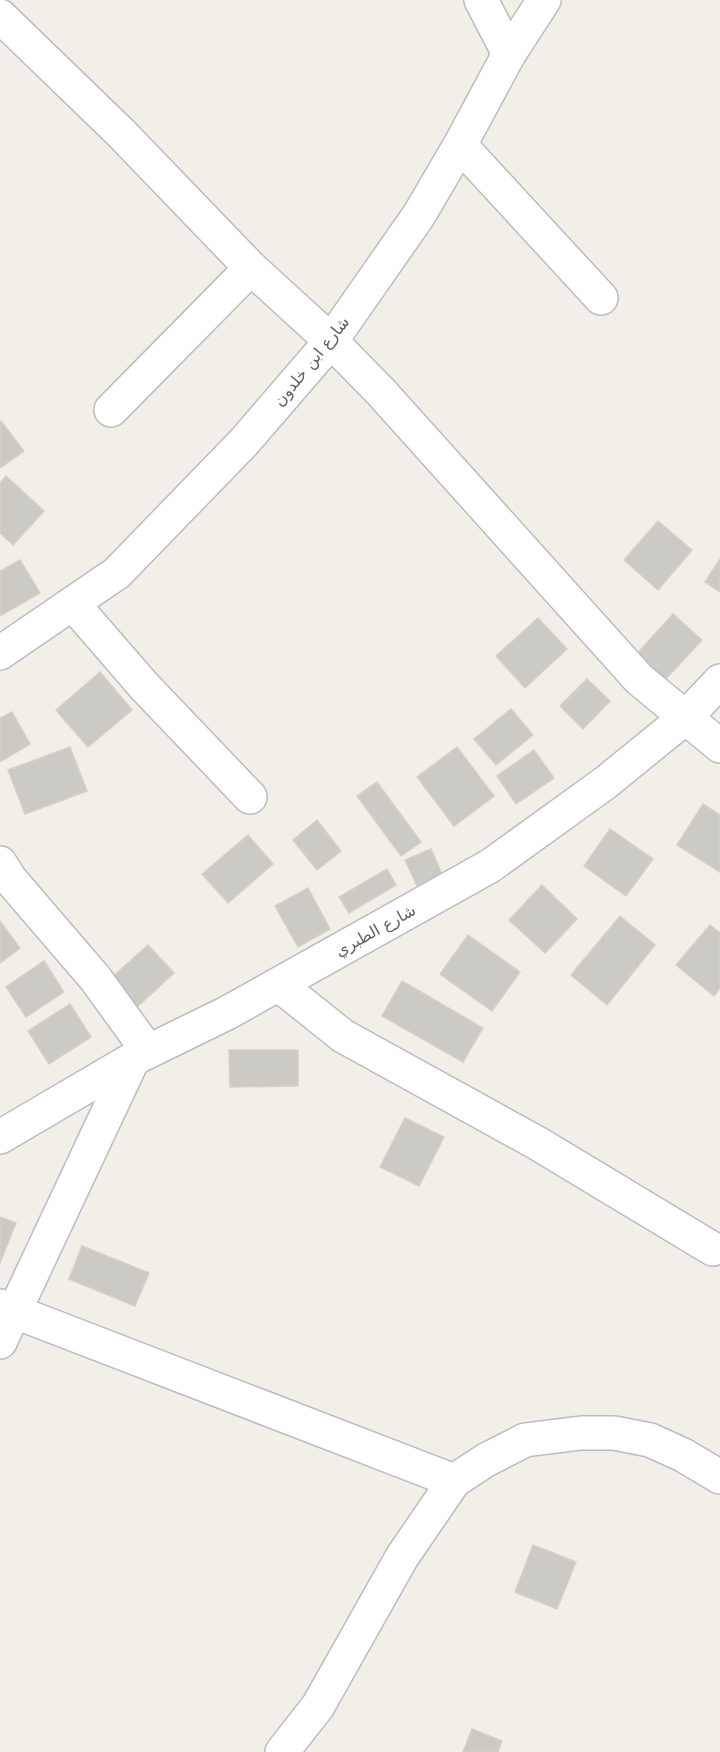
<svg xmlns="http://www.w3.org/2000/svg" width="720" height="1752" font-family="'DejaVu Sans','Noto Sans Arabic',sans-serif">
<rect width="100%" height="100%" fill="#f1efe7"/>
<g fill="#cccac4" stroke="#d6d1c5" stroke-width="1.5">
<path d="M1,421L24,451L0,468V422Z"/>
<path d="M6,476L44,511L13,545L0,533V483Z"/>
<path d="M658,521L692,550L658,590L624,560Z"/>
<path d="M720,559V592L705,582Z"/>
<path d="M20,560L40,593L0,616V571Z"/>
<path d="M673,614L702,640L661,684L633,658Z"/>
<path d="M538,618L567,649L525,688L496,656Z"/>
<path d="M100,672L132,710L88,747L56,710Z"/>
<path d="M587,679L610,701L583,729L560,706Z"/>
<path d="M511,709L533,735L496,765L474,739Z"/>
<path d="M12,712L30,744L0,762V718Z"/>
<path d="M70,747L87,791L25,814L8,770Z"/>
<path d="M457,747L494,796L454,826L417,777Z"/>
<path d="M534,750L554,778L516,804L497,776Z"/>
<path d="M377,782L421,842L401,856L357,796Z"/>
<path d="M703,804L720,815V872L677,845Z"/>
<path d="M317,820L341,851L317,870L293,840Z"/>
<path d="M610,829L653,859L626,896L584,866Z"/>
<path d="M248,835L273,864L228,903L202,874Z"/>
<path d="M431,849L442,874L417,886L405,860Z"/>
<path d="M387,869L396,885L349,913L339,897Z"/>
<path d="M542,885L577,919L545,953L509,920Z"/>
<path d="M308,888L330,929L298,947L275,906Z"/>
<path d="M620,916L655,945L607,1005L571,975Z"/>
<path d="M0,921L20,948L0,963Z"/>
<path d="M710,925L720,933V988L714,996L676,965Z"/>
<path d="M468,935L520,972L492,1011L440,974Z"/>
<path d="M148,945L174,973L136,1008L110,979Z"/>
<path d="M44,961L64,992L26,1017L6,987Z"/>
<path d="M402,981L483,1028L463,1062L382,1016Z"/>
<path d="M70,1004L91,1037L49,1064L28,1031Z"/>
<path d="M229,1050H298V1086L230,1087Z"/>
<path d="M405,1118L444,1137L419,1186L380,1167Z"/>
<path d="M0,1217L16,1223L0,1263Z"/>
<path d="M82,1246L149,1273L135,1306L69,1279Z"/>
<path d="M533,1545L576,1562L557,1609L515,1592Z"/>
<path d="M472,1729L502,1741L498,1752H463Z"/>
</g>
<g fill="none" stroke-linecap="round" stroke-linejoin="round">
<defs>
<g id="minor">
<path d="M481,0L509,54"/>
<path d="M0,16L121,133L251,268L331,341L381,392L639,679L720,746"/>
<path d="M460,145L601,298"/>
<path d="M111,410L251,268"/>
<path d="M73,604L144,686L250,797"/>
<path d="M0,653L117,573L244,442L331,341L419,215L460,145L509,54L544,0"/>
<path d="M0,863L10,879L95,978L148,1051"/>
<path d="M279,985L343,1036L537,1143L713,1249"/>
<path d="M0,1137L133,1059L227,1013L490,866L605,783L685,718L720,681"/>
<path d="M0,1306L454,1481"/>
<path d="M0,1342L133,1059"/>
<path d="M282,1752L318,1706L402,1557L454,1481L486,1460L525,1440L581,1433H614L650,1440L683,1455L720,1477"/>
</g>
</defs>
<use href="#minor" stroke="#b9bcc1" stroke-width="36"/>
<use href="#minor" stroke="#fff" stroke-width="33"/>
</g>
<g text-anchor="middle" stroke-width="4.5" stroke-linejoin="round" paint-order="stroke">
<g font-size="16" fill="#5e6268" stroke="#fff">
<text transform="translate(311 361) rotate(-51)" y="6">شارع ابن خلدون</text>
<text transform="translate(375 930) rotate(-29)" y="6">شارع الطبري</text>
</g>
</g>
</svg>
